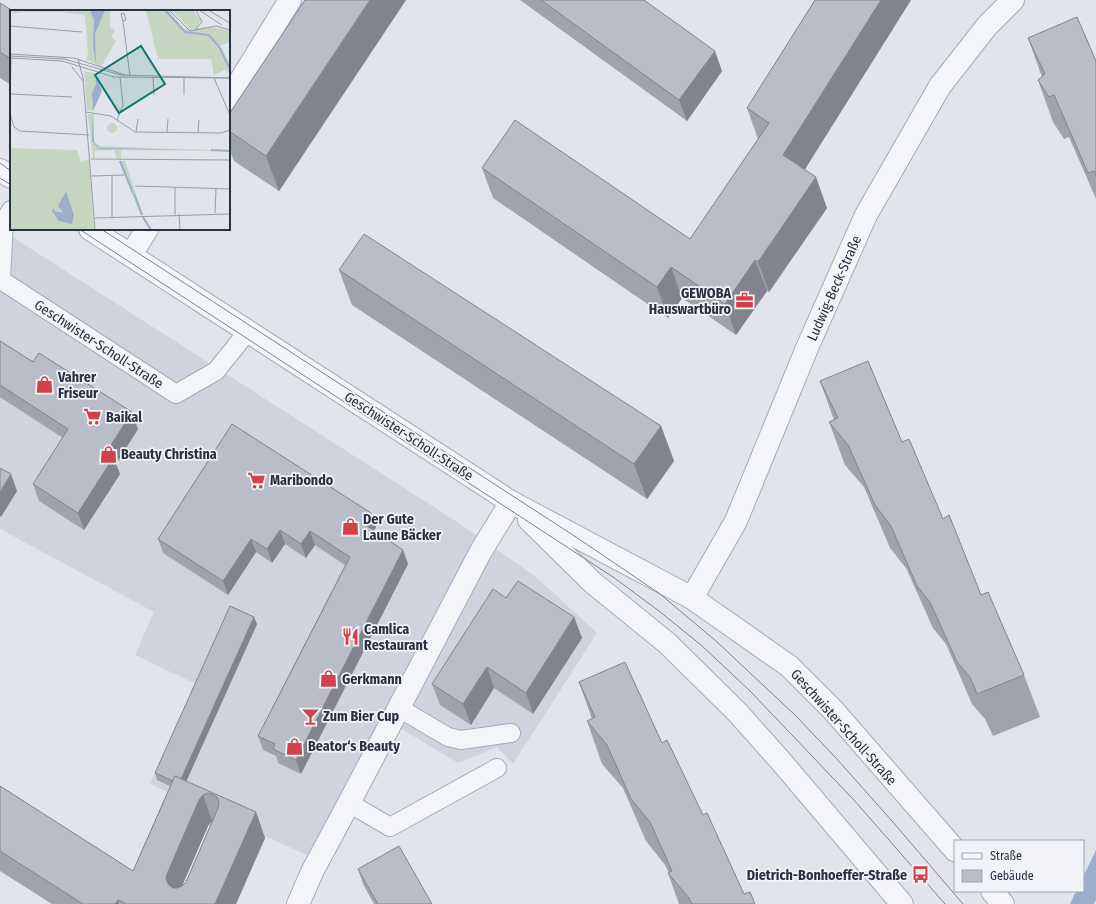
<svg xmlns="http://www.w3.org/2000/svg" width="1096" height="904" font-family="'Fira Sans Condensed',sans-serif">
<rect width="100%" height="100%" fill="#e1e4ea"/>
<path fill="#cfd3dd" d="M0,229L448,516L535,576L597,633L513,764L497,747L458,763L388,721L318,860L150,784L196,684L135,655L154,612L0,529Z"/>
<path fill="#9baecc" d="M1096,850V900L1094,904H1070L1076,891H1083V877Z"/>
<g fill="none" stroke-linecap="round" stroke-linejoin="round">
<defs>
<g id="lane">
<path d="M11,210L4,221L1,280L176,394L216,371L248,331"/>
<path d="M399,708L448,737L461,740L511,733"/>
<path d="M349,803L390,827L497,768"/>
</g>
<g id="street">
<path d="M229,99L290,0"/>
<path d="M0,170L11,177"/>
<path d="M90,229L511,502L692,598L789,666L833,710L955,850"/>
<path d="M131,255L147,229"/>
<path d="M529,520L592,582L667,643L738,713L779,759L902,904"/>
<path d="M692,598L736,521L807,348L866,215L940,86L987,26L1013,0"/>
<path d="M992,891L1003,904"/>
<path d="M298,904L313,870L349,803L481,551L511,502"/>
</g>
</defs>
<use href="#lane" stroke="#a6aab5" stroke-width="20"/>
<use href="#street" stroke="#a6aab5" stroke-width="24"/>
<use href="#lane" stroke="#f4f5f8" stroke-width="18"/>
<use href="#street" stroke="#f4f5f8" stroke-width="22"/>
<g stroke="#7a8295" stroke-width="1">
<path d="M0,163L11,171"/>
<path d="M0,178L11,185"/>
<path d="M79,229L613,577L659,611L701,645L750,691L853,799L945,904"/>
<path d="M101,229L576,537L660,594L716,641L796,716L836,758L892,821L963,904"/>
</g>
</g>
<g fill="#9ea3ac" fill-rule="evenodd">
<path d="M305,0H406L279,191L234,161L229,148V131Z"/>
<path d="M520,0H644L722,71L687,121Z"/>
<path d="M815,0H911L805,169L827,208L769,292L767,291L736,335L682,298L668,318L493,198L482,168L690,239L758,139L747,108Z"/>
<path d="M0,3L11,11V85L0,78Z"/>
<path d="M1028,38L1096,61V199L1069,137L1064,139L1053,122L1038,80L1042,77Z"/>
<path d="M339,270L661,426L674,461L647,499L352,305Z"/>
<path d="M0,341L138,429L116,464L120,474L84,530L39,501L33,484L63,438L0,397Z"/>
<path d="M820,381L902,442L943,519L981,595L1024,675L1040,717L993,736L985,719L972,704L946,644L933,628L906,568L890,548L864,487L845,465L829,422L834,420Z"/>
<path d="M232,424L376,527L374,531L403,550L408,564L301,774L278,763L276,756L263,750L258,736L345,565L315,545L306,558L285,544L272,563L256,552L228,595L163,553L158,539Z"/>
<path d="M506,598L574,617L582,638L533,714L494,688L471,725L440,705L432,684Z"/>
<path d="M257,624L186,781L256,812L265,838L236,904H52L0,871V786L133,871L170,786L157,780L155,773ZM212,821L186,882L182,886L208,826Z"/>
<path d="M579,682L662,743L703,815L744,894L755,904H679L668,873H669L665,865L646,841L623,788L602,764L587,721L592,719Z"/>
<path d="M358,869L432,904H374L363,884Z"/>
</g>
<g fill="#81848c">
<path d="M370,0H406L279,191L266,156Z"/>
<path d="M881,0H911L795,185L783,155Z"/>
<path d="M715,51L722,71L687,121L679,100Z"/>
<path d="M816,177L827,208L769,292L758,262Z"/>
<path d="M755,260L767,291L736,335L725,304Z"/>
<path d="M671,267L682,298L668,318L657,287Z"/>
<path d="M132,412L138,429L116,464L120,474L84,530L78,513L106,453Z"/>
<path d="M661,426L674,461L647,499L634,464Z"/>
<path d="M11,474L17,491L1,517L0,516V492Z"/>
<path d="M371,513L376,527L369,538L364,524Z"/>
<path d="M280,530L285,544L272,563L267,549Z"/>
<path d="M310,531L315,545L306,558L301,544Z"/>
<path d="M251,539L256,552L228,595L223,581Z"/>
<path d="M403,550L408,564L301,774L296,760Z"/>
<path d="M254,617L257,624L182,791L179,784Z"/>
<path d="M574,617L582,638L533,714L526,693Z"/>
<path d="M487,667L494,688L471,725L463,704Z"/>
<path d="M203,795L212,821L208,826L176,900V904L166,879L167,874L199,800Z"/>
<path d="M256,812L265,838L236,904H215Z"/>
<path d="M118,900L119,904H115Z"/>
</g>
<g fill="#b8bdc8" stroke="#81848c" fill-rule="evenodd">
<path d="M305,0H370L266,156L229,131V114Z"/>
<path d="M541,0H644L715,51L679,100Z"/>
<path d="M815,0H881L783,155L816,177L758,262L755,260L725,304L671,267L657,287L482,168L515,120L690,239L769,123L747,108Z"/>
<path d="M0,3L13,11H11V59L0,52Z"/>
<path d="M1077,17L1096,61V176L1094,171L1088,173L1054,95L1049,97L1038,80L1045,74L1028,38Z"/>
<path d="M364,234L661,426L634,464L339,270Z"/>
<path d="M0,341L33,362L39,353L132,412L106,453L113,458L78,513L33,484L68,429L0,385Z"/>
<path d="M868,361L902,442L909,439L943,519L949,515L981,595L988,592L1024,675L977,694L970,677L957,662L930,602L917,586L891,526L875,505L848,445L829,422L838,418L820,381Z"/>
<path d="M232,424L371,513L364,524L403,550L296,760L273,749L275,744L258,736L350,557L310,531L301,544L280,530L267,549L251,539L223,581L158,539Z"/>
<path d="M0,468L11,474L0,492Z"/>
<path d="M518,581L574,617L526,693L487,667L463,704L432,684L493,589L506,598Z"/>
<path d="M230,606L254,617L181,779L175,776L173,781L155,773Z"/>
<path d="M625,662L662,743L667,740L703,815L707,813L744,894L750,892L755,904H692L689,898L668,873L672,871L650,822L631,799L607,745L587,721L595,717L579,682Z"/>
<path d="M175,776L256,812L215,904H127L118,900L115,904H83L0,851V786L133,871ZM208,793L212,794L217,797L219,802L218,808L186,882L182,886L177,888H173L168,884L166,879L167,874L199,800L203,795Z"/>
<path d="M399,846L432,904H378L358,869Z"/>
</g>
<defs>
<symbol id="office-bare" viewBox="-9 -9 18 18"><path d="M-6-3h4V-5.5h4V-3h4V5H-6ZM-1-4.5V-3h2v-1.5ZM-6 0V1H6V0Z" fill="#d3424b" stroke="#f1f3f8" stroke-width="2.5" paint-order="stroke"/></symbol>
<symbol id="shop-bare" viewBox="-9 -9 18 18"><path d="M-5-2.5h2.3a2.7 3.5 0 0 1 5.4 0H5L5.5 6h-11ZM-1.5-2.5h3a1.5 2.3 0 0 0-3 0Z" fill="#d3424b" stroke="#f1f3f8" stroke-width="2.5" paint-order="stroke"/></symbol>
<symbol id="supermarket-bare" viewBox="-9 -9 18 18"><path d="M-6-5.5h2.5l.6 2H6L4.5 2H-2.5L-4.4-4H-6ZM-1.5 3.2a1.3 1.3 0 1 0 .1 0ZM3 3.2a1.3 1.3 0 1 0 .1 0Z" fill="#d3424b" stroke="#f1f3f8" stroke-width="2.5" paint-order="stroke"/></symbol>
<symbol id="restaurant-bare" viewBox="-9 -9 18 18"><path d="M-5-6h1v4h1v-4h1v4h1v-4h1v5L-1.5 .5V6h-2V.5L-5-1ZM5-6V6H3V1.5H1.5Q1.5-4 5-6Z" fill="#d3424b" stroke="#f1f3f8" stroke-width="2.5" paint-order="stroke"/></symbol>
<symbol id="bar-bare" viewBox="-9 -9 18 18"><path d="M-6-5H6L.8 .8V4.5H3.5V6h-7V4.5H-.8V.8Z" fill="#d3424b" stroke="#f1f3f8" stroke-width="2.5" paint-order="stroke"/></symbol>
<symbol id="bus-bare" viewBox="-9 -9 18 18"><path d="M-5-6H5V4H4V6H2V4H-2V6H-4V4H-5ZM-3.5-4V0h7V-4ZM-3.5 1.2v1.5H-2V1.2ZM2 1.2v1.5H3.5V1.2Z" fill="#d3424b" stroke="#f1f3f8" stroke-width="2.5" paint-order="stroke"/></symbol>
</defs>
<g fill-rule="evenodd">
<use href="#office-bare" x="732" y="288" width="25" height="25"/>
<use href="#shop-bare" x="32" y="372" width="25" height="25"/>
<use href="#supermarket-bare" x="80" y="404" width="25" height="25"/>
<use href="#shop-bare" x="96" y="442" width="25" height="25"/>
<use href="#supermarket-bare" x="244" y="468" width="25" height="25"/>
<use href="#shop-bare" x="338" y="514" width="25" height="25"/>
<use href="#restaurant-bare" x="338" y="624" width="25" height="25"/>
<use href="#shop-bare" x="316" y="666" width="25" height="25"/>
<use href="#bar-bare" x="298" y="704" width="25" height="25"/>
<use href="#shop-bare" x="282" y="734" width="25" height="25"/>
<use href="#bus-bare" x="908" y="862" width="25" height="25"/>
</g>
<g text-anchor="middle" stroke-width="3.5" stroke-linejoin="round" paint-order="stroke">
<g font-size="14" fill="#293043" stroke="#f1f3f8">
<text transform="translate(834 288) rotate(-66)" y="5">Ludwig-Beck-Straße</text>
<text transform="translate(99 344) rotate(33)" y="5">Geschwister-Scholl-Straße</text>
<text transform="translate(409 436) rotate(33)" y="5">Geschwister-Scholl-Straße</text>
<text transform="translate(844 727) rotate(48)" y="5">Geschwister-Scholl-Straße</text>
</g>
<g font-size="14" font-weight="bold" fill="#293043" stroke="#f1f3f8" text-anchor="start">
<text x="731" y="298" text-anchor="end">GEWOBA<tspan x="731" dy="16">Hauswartbüro</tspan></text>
<text x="58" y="382">Vahrer<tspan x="58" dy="16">Friseur</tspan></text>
<text x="106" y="422">Baikal</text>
<text x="121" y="459">Beauty Christina</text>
<text x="270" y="485">Maribondo</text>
<text x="363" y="524">Der Gute<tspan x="363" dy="16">Laune Bäcker</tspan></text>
<text x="364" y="634">Camlica<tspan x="364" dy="16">Restaurant</tspan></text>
<text x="342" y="684">Gerkmann</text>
<text x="323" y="721">Zum Bier Cup</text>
<text x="308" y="751">Beator‘s Beauty</text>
<text x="907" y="880" text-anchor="end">Dietrich-Bonhoeffer-Straße</text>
</g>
</g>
<g transform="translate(10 10)">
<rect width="220" height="220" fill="#e1e4ea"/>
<path d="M0,0H100V17L105,20L101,27L106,31L91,57L76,49L78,45L75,5L51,2H10L4,4ZM126,0H158L174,19L202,17L220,21V32L209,36L220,58V64L215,60L204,65L201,49H148L136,1ZM162,0H183L191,11L186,18H179ZM74,61L85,63L86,74L82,88L83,101L77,100ZM78,104H84L83,124L85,133L90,136L220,141L111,140V149H107L104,140L85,141V148H83ZM97 118a5 5 0 1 1 10 0a5 5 0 1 1-10 0ZM0,138L67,140L71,152L79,149L84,220H0ZM109,151H115L133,205H131Z" fill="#c5d5c2"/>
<path d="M80,0H95L85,24L86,55L83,35L84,10ZM85,63L92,81L83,101L82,84L86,74ZM83,104L84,132L89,138L201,140L89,139L82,131ZM56,181L64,205L62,214L49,211L42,201L43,198L46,202H53L48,196Z" fill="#9baecc"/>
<path fill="none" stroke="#9baecc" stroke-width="2" d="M155,0L175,22L199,25L210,38L220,59M201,140L220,141M110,151L123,183M124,184L132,205M133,207L141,220"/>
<path fill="none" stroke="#979ca7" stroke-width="1" d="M159,0L180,21L206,16L220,20M189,0L212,15M198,0L220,13M114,3L116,10L113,11L111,4ZM113,11L120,66M0,16L72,22M185,20L192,12L186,0M0,44L64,48L115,65M0,46L54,49L111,65L220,68M0,48L52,51L104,67L220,68M68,49L73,68L85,220M62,57L73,71M143,67L144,85M204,68L220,105M1,84L62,87M174,85V67M0,93L1,48M76,102L101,106L125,122L211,123L220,120M0,103L4,117L10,121L79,125M107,110L113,95L110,67M126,122L128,109M157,122L158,109M188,123L189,110M81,149L220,150M82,166L114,165M125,176L220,179M205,203L206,179M169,204L170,220M165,205V177M85,208L220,204M102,208V166"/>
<path fill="#0f766e" fill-opacity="0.15" stroke="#0f766e" stroke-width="2" d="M131,36L155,74L109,103L85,65Z"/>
<rect width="220" height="220" fill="none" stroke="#293043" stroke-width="2"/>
</g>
<rect x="954" y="840" width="130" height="52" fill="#f1f3f8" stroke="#a1a5b0"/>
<rect x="962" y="853" width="20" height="6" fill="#f4f5f8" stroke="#a1a5b0"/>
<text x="990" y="860" font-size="12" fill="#293043">Straße</text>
<rect x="962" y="870" width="20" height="12" fill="#b8bdc8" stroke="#a1a5b0"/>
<text x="990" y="880" font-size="12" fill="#293043">Gebäude</text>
</svg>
